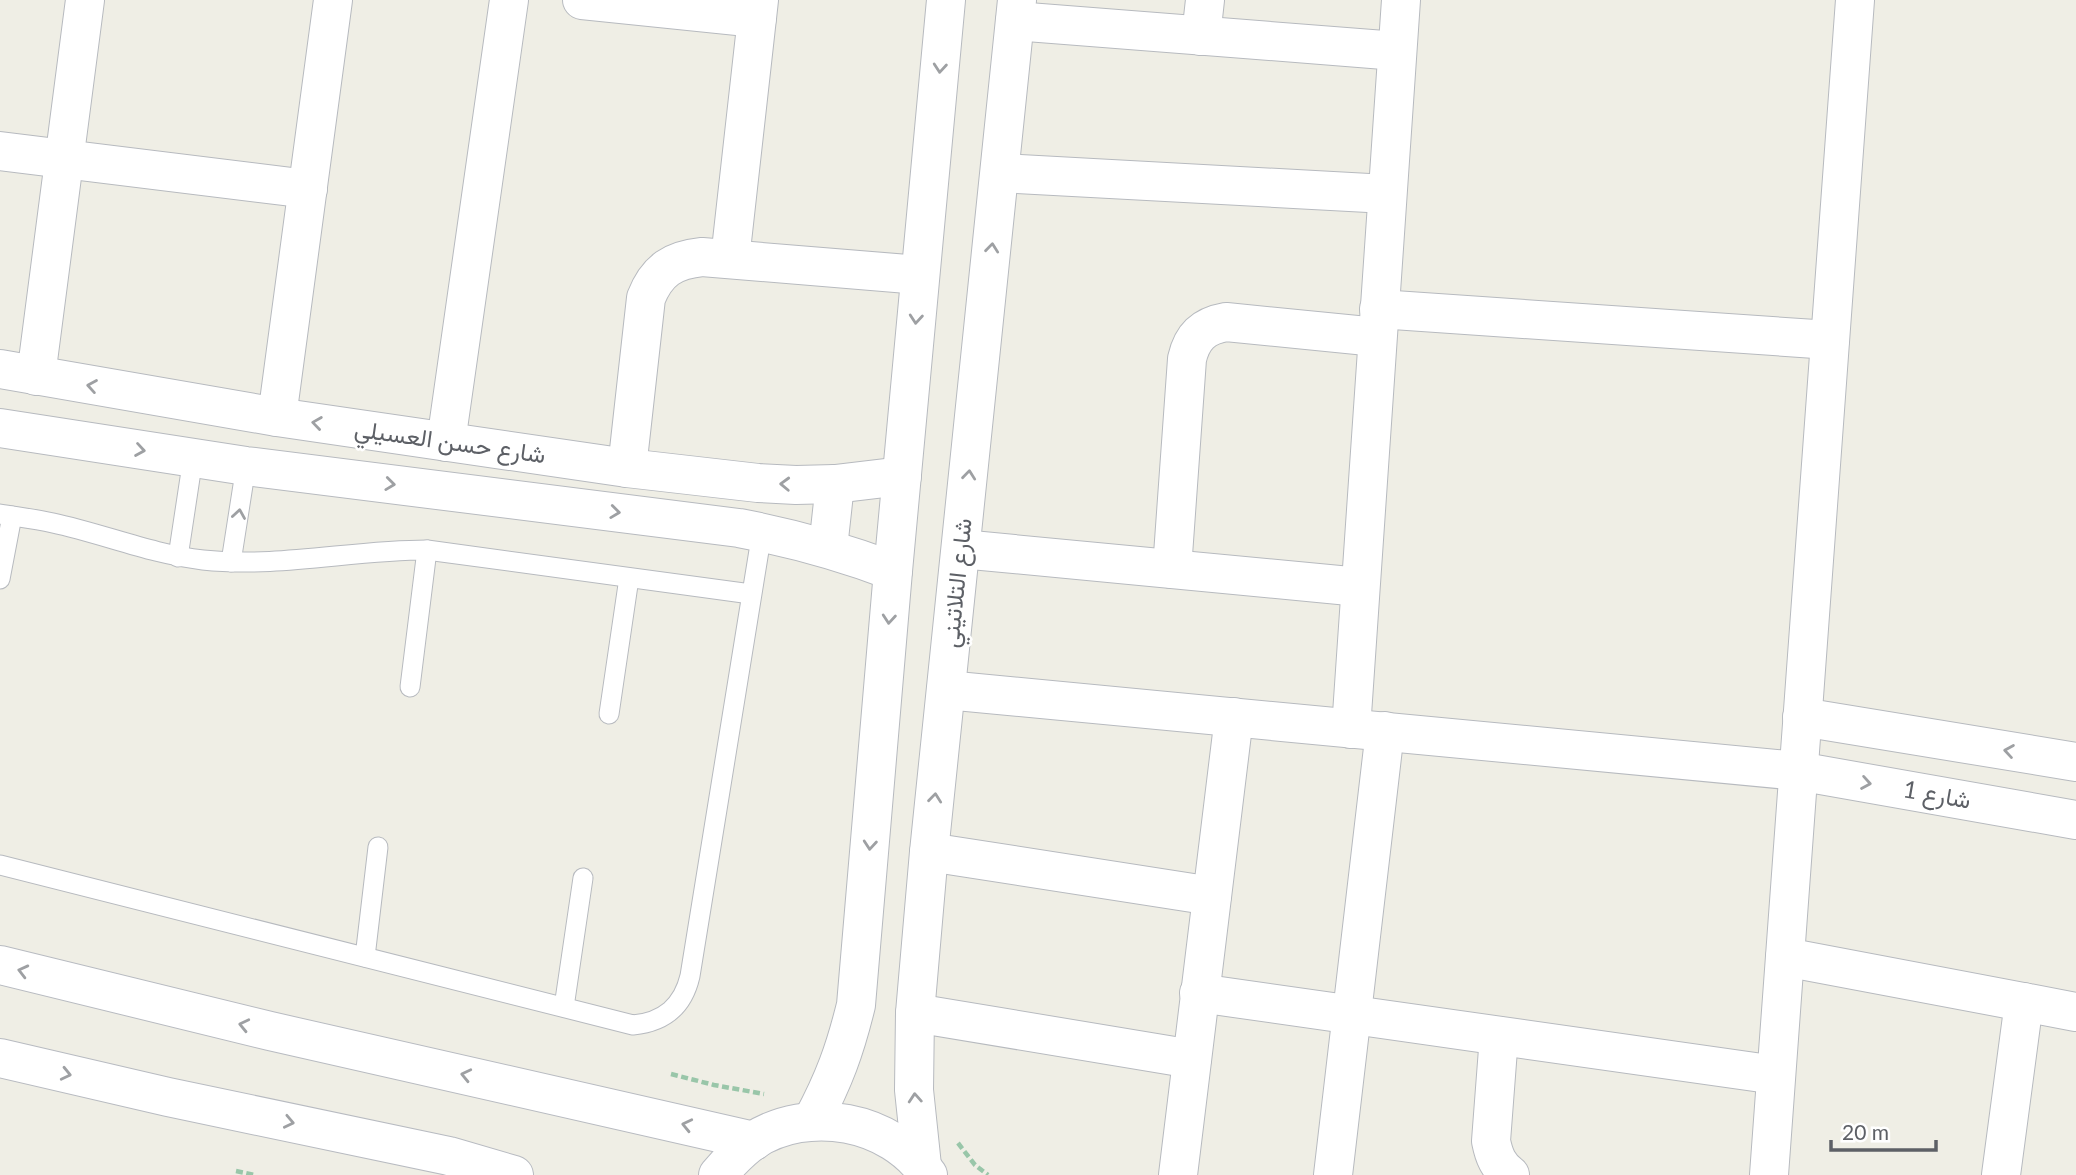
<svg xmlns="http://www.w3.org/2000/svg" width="2076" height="1175" font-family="Lato,Vazirmatn,sans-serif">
<rect width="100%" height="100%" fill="#efeee5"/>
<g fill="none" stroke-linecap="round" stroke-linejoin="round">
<defs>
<g id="lane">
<path d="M0,514C18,517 35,519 53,523C104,534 151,554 203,560C279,568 352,550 427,550L751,594"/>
<path d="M178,557L193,458"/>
<path d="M231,562L246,466"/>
<path d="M0,579L12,516"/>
<path d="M410,687L427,550"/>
<path d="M609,714L629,578"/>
<path d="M0,865L633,1025C664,1022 683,1006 690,976L762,532"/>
<path d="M365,957L378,847"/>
<path d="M564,1007L583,878"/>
</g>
<g id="street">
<path d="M582,0L757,18"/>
<path d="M1015,21L1397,51"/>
<path d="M1201,36L1205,0"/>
<path d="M0,151L308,189"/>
<path d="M1000,173L1387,194"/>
<path d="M730,259L759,0"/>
<path d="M1379,309L1830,340"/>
<path d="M0,369L277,417L627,468L758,483L796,485L835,484L902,476"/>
<path d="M36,376L85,0"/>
<path d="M277,417L333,0"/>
<path d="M0,428L246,466L739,528C792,538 843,552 893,571"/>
<path d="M446,442L509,0"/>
<path d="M627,468L646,298C657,270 673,260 702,257L920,275"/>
<path d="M828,548L835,484"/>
<path d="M961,549L1360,587"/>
<path d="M1172,569L1187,359C1192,337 1203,326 1226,322L1377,337"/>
<path d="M946,690L1798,771L2076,820"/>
<path d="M1802,717L2076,762"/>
<path d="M1351,729L1401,0"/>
<path d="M929,852L1212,896"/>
<path d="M1785,957L2076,1012"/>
<path d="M1199,993L1776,1075"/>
<path d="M915,1013L1192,1059"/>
<path d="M1499,1036L1491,1141C1494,1156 1498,1166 1510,1175"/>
<path d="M812,1121C834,1080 845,1050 856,1005L893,571L946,0"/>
<path d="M922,1166L914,1090L915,1013L929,852L1017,0"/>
<path d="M1178,1175L1234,717"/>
<path d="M1333,1175L1385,731"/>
<path d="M1769,1175L1855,0"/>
<path d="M2001,1175L2024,1002"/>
</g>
<g id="secondary">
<path d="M0,965L270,1031L754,1141"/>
<path d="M0,1058L168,1097L449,1156L514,1175"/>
<path d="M718,1175C729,1162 739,1151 753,1141C808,1105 891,1120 928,1175"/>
</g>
</defs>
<use href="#lane" stroke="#b7babf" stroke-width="21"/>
<use href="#street" stroke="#b7babf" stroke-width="40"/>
<use href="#secondary" stroke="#b8bbc1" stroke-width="40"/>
<g stroke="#99c6a9" stroke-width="4.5" stroke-dasharray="7 3.5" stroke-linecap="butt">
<path d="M671,1074L714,1085L764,1094"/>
<path d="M958,1143L975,1165L988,1175"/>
<path d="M236,1171L255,1175"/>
</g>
<use href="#lane" stroke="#fff" stroke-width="19"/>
<use href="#street" stroke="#fff" stroke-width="38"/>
<use href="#secondary" stroke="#fff" stroke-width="38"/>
</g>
<defs><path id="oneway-chevron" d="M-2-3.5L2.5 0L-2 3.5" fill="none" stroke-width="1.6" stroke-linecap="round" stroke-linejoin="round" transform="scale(1.75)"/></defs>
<g stroke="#9ea0a3">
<use href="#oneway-chevron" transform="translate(940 68) rotate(95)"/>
<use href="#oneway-chevron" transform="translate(992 248) rotate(-84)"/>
<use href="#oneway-chevron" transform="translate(916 319) rotate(95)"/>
<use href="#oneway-chevron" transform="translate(92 386) rotate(-170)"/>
<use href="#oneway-chevron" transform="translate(317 423) rotate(-172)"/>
<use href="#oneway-chevron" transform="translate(140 450) rotate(9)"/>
<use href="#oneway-chevron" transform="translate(969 475) rotate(-84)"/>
<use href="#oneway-chevron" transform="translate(390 484) rotate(7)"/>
<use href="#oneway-chevron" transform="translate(785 484) rotate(-178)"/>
<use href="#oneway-chevron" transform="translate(615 512) rotate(7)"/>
<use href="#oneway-chevron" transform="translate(239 514) rotate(-81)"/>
<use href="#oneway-chevron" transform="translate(889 619) rotate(95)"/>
<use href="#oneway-chevron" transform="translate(2009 751) rotate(-171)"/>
<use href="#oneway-chevron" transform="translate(1866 783) rotate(10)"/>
<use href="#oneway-chevron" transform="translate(935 798) rotate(-84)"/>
<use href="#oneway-chevron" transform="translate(870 845) rotate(95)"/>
<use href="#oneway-chevron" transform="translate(23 971) rotate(-166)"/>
<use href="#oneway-chevron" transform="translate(244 1025) rotate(-167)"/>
<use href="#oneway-chevron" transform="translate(66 1074) rotate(13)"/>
<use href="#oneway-chevron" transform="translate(466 1075) rotate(-167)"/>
<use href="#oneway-chevron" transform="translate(915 1098) rotate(-94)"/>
<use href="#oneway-chevron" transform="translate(289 1122) rotate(12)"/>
<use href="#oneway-chevron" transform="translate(687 1125) rotate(-167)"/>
</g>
<g text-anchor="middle" stroke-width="5" stroke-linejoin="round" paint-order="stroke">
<g font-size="24" fill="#5d6066" stroke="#fff">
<text transform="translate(450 442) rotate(8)" y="8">شارع حسن العسيلي</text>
<text transform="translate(957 583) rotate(-84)" y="8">شارع التلاتيني</text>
<text transform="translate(1937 795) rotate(10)" y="8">شارع 1</text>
</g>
</g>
<path d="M1831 1140v10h105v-10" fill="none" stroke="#5d6066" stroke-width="3.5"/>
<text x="1842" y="1140" font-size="21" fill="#5d6066" stroke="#ffffff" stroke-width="5" paint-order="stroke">20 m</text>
</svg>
